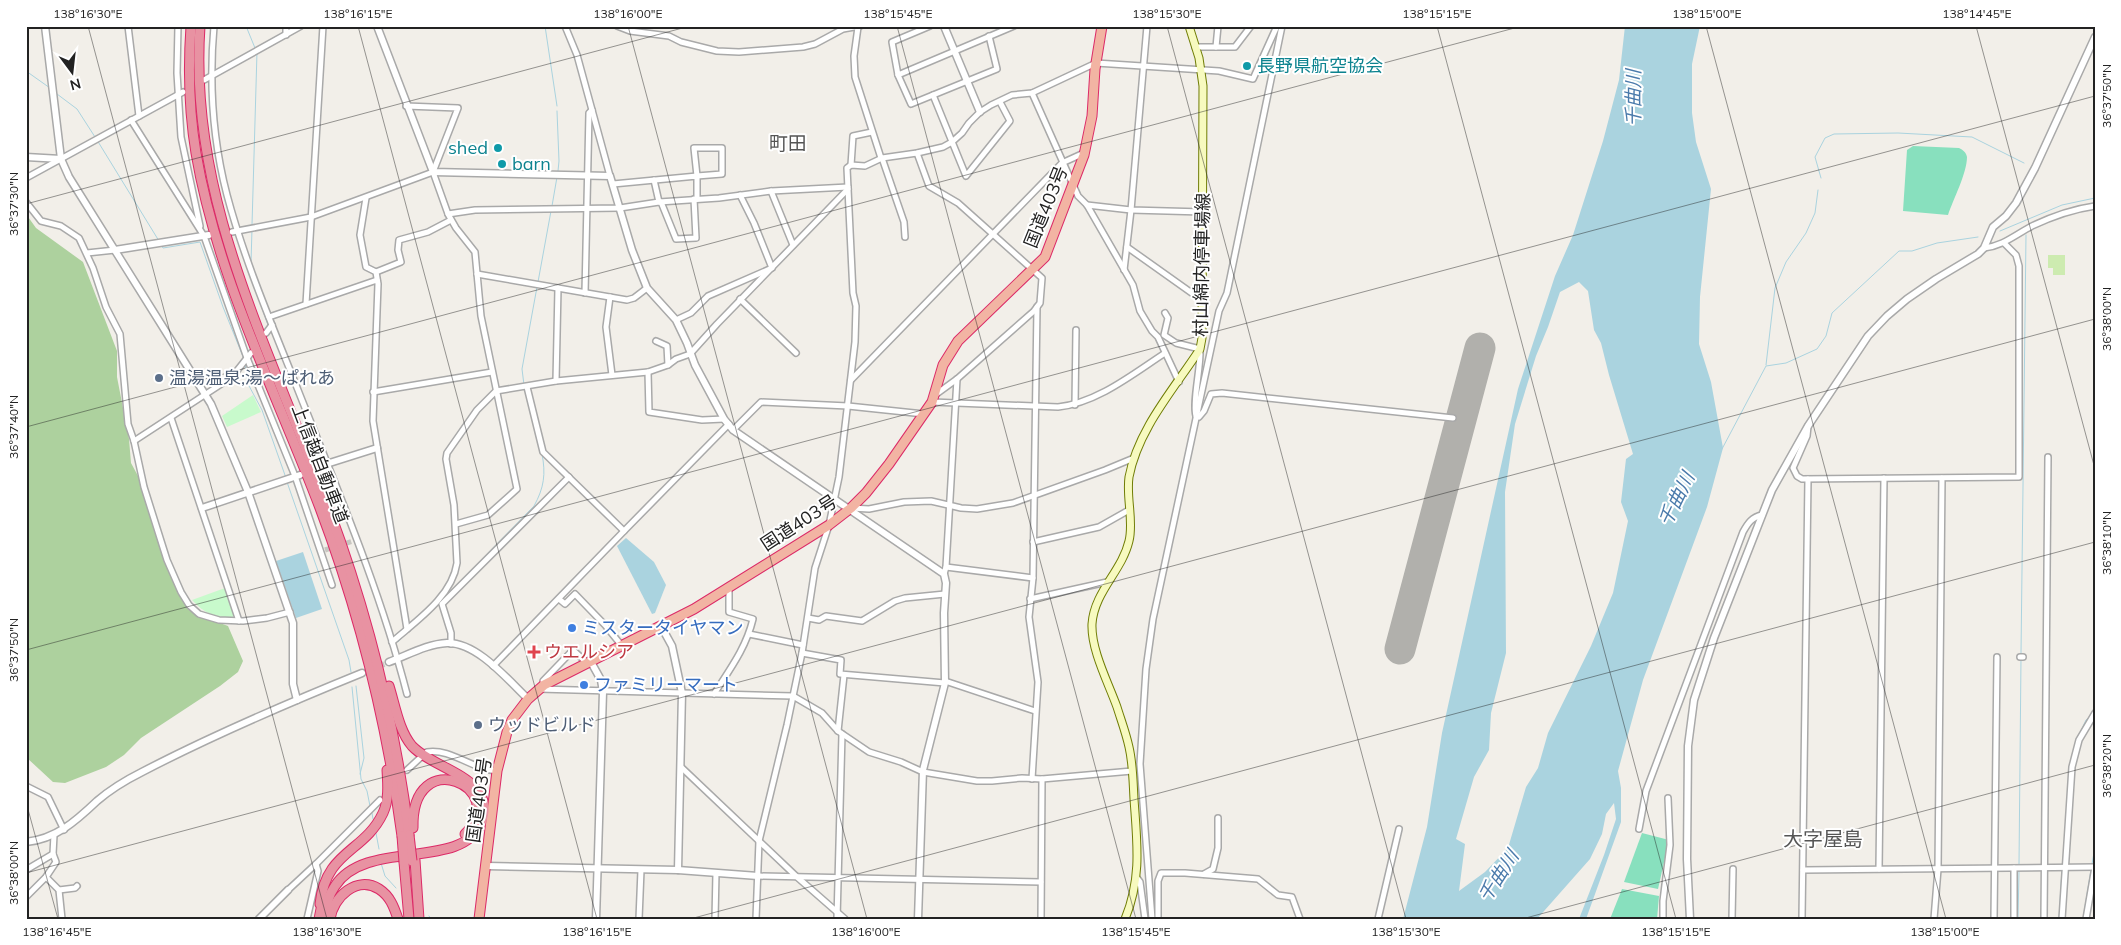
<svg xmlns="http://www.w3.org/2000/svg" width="2121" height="945" font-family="Mulish,'Noto Sans JP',sans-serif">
<rect width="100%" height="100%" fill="#f2efe9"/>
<path fill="#cdebb0" d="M2048,255H2065V275H2053V268H2048Z"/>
<path fill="#add19e" d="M26,214L36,228L83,262L117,351V377L129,439L131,463L144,487L182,598L201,616L228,626L243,661L238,672L220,686L141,738L124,755L106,767L65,783L53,782L26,757Z"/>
<g fill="#c8facc">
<path d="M253,395L261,412L227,427L222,416Z"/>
<path d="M225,588L235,614L232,618C214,617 204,613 192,600Z"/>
</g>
<g fill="#88e0be">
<path d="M1913,146L1959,148C1963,150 1966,152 1967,157C1967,173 1953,200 1948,215L1903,211L1907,150Z"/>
<path d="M1642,833L1669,840L1658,889L1624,882Z"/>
<path d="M1622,889L1659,896L1657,919H1610Z"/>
</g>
<g fill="#aad3df" fill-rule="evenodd">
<path d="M1625,26H1700L1692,64V113L1696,142L1711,189L1700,297L1699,344L1711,382L1723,448L1707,507L1643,680L1618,771L1621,788V822L1586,919H1579L1604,855L1616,819L1614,803L1606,814L1602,834L1590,859L1537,919H1403L1427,827L1442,733L1518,389L1555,276L1573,235L1603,141L1619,80ZM1579,282L1588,291L1594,330L1601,343L1609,375L1633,454L1626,459L1621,502L1628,521L1613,593L1591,646L1548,733L1538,768L1526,787L1508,848L1485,872L1459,891L1465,844L1456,839L1474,777L1489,750L1491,713L1506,653L1505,492L1515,424L1536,356L1548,327L1560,292Z"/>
<path d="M626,538L654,562L666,585L655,613L652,614L617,546Z"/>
<path d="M303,552L322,609L296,618L276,561Z"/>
</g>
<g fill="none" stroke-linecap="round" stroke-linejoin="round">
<g stroke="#aad3df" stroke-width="1">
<path d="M246,26L255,48"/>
<path d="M545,26L557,106"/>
<path d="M26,71L50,88"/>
<path d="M57,94L77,109L95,137"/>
<path d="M557,111L559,161L558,171"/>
<path d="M97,140L159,241"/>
<path d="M1821,178L1815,157L1825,138L1834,134L1898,133L1972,137L2024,163"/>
<path d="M552,206L557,177"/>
<path d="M252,225L257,52"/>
<path d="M2000,231L2062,205L2095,198"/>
<path d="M161,245L163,248L200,242L223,307L244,359"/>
<path d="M251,263L252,229"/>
<path d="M250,274L268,325L266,329"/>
<path d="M538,282L551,211"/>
<path d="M245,362L248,384L262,410L286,478"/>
<path d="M1766,365L1775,288L1786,262L1806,233L1815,213L1818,190"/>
<path d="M524,385L522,369L537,287"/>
<path d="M525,390L531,414"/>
<path d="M1722,449L1766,366L1786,363L1817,349L1826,336L1832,313L1899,251H1912L1937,243L1978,237"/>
<path d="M287,482L349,660L351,672"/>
<path d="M441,601L534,506C544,488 546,474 542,454"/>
<path d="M398,642L407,633"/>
<path d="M2021,654L2026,235"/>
<path d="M356,686L364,758L360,774"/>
<path d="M352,687L361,779L367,791L370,806"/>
<path d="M2078,737L2086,720L2091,716"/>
<path d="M372,813L373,819"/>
<path d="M376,833L379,849"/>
<path d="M381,863L385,876L396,888"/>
<path d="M2092,864L2095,847"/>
<path d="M2019,865L2021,658"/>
<path d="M2063,865L2064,855"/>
<path d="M429,916L431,919"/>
<path d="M2018,919L2019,871"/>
<path d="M2059,919L2062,870"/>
<path d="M2083,919L2091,870"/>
</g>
<path stroke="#b1b0ac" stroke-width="31" d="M1400,649L1480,348"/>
<path stroke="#c8c6c1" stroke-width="5" stroke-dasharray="5 2.5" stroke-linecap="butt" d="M325,550L353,541"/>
<path stroke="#c8c6c1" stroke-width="6" stroke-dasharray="6 3" stroke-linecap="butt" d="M362,673L389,662"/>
<defs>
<g id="minor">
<path d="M128,26L139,116"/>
<path d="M178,26L177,73L181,137L200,226"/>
<path d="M214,26C209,82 213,141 227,195C244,259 270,320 294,380C335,484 379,586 407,694"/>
<path d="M286,26V35"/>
<path d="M565,26L577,55L610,176"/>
<path d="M617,26L630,31L669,36L681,42L717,51L739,52L803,47L815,44L843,29L860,26"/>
<path d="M930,26L892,42L898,75L911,104L997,69L989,36"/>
<path d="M858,27L854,56L855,77L881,158"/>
<path d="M1195,47H1235L1251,26"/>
<path d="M1216,47L1218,26"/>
<path d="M898,75L1014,26"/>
<path d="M204,80L301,26"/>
<path d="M1032,93L1078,196L1087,205L1133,285L1140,311L1152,331L1158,337L1179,382"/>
<path d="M933,95L966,176L1010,121L1000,102"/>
<path d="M406,106L458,108L433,172L448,214L456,228L475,252L481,316L517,489L488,515L456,524"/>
<path d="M131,120L204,236L247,358L295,476L332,585"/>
<path d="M694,148H722V174L697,176Z"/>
<path d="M917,153L929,186L958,203L1042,278L1040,303L1034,311L957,379L935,395"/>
<path d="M882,158L904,222L905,237"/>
<path d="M851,165L853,136L872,132"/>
<path d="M26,178L183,92"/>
<path d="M654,180L659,202"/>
<path d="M613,184L697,176V199"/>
<path d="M771,191L793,245"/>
<path d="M366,198L360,235L366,267L376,272L378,284L373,421L407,629"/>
<path d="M26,202L41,221L61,226L79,238L93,268L106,307L120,334L128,424L134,441L144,487L167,560L181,592L189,605L199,614L219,620L243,621L267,618L290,612"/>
<path d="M661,202L676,239L696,238L694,199"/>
<path d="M1087,205L1131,210L1203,212"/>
<path d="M448,214L475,210L620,208L659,202L719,198L771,191L848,187"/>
<path d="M232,232L311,217L433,172"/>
<path d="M1127,247L1203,301"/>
<path d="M1984,248C2003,246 2015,235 2032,226C2051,217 2074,209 2095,206"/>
<path d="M87,253L115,250"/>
<path d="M1124,270L1131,210L1147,26"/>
<path d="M376,272L401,262L398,250L399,240L428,232L451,220"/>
<path d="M477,274L627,300L634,298L647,288"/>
<path d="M585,293L589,113L592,110"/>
<path d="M610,297L606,327L612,375"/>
<path d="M740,299L796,353"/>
<path d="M306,304L323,26"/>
<path d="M1165,313L1168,318L1164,335L1176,343L1200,349C1201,368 1192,402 1196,416"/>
<path d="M269,317L377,280"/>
<path d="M676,320L691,313L708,296L772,268L754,223L740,195"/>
<path d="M266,333L272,325"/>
<path d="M656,341L667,346L668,365"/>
<path d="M648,372L649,412L702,420L724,419"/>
<path d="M851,380L1062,163L1084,153"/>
<path d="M556,381L558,288"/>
<path d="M527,387L543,452L624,531L729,424"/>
<path d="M373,392L492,372"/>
<path d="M932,402L1058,407C1097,403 1133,374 1165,353"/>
<path d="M1075,405L1076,330"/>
<path d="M1199,417L1204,411L1211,394L1222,393L1453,418"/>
<path d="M171,418L239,621"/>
<path d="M1808,426L1807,436L1793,468L1797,476L1802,479L2019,477V266L2016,255L2004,243"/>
<path d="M733,430L761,402L848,406L924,414"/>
<path d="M134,441L232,377L251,353"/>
<path d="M851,508L869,509L904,502L931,501L961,508L977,509L1013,503L1105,470L1134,458"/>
<path d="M1033,542L1099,527L1129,510"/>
<path d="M946,567L1033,578"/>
<path d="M944,574L946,567L957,379"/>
<path d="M559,599L565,604L575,594L605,625L622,646"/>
<path d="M1030,599L1107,582"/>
<path d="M808,618L819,620L826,616L862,621L895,601L905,598L945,594"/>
<path d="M749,634L803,645"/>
<path d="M392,642C416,621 452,597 457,563L454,505L446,459L447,453L477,410L496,391L556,381L648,372L668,365L676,359L690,354L717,324L848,189"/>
<path d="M451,644V633L442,604L569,477"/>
<path d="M802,653L841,660L840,674L945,683"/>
<path d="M2020,657H2023"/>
<path d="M493,666L624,531"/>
<path d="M945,681L1035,711"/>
<path d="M544,685L543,681L573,650L587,663"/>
<path d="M539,689L793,696L822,713L838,731L869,752L901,762L923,772L977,781H992L1022,778L1042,779L1132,771"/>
<path d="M714,694C730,669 746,648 753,619L729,612V587"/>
<path d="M838,731L844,675"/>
<path d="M427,752C451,748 473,770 497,771"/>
<path d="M681,767L797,877L845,919"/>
<path d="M407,770L420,758"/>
<path d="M1032,779L1038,682L1029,617L1033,578L1037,307"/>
<path d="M26,786L48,797L64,830"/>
<path d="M1639,829L1646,791L1743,532C1748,523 1752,517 1762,515"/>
<path d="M1879,869L1884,478"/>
<path d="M26,870L53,854L54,835"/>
<path d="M1803,870L2095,867"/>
<path d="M1204,874L1213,869L1218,848V818"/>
<path d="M758,876L1041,882"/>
<path d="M46,877L59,890L62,919"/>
<path d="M1137,878L1140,882L1145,919"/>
<path d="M59,890L75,888L77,886"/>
<path d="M288,890L316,864L380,800"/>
<path d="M26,897L46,877L56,862L53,854"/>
<path d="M307,919L318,871L316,864"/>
<path d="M639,919L641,870"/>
<path d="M715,919L716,873"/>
<path d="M756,919L759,841L787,725L802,653L815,568L829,525L839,477L855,342L856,306L853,293L847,168L851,165L865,166L882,158L917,153L943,147L952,142L962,133L969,123L980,112L991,105L1012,95L1032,93L1096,63L1219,71L1253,79L1277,26"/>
<path d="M837,919L842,734"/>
<path d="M1041,919L1042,779"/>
<path d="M1152,919L1140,764L1146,669L1153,619L1219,311L1227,293L1282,26"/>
<path d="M1158,919V881L1161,873H1185L1258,879L1278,895L1292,897L1300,919"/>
<path d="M1378,919L1399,829"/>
<path d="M1663,919V901L1670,845L1668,798"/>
<path d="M1732,919L1733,869"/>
<path d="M1802,919L1808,479"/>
<path d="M1934,919L1938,869L1942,478"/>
<path d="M1994,919L1997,657"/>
<path d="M2014,919V868"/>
<path d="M2044,919L2048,457"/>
<path d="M2062,919L2072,767L2079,740L2095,713"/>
<path d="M2086,919L2095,867"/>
</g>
<g id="tertiary">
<path d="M45,26L61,159L69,177L211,404L248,492L293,623V684L297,700"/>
<path d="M377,26L433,172L610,176L632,250L647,288L676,320L687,343L695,365L724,419L733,430L944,574L946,583L944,613L945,683L923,770L918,919"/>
<path d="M944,26L980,112"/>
<path d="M26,157L61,159"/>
<path d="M115,250L209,235"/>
<path d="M320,466L377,448"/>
<path d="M202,508L300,475"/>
<path d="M661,626L672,646L682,693L678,870"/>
<path d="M389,662C408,655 427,644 447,643C477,642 508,680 528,699"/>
<path d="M591,662L601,680L603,692L596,919"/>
<path d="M26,842C56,839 76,821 97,801C111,789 126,780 142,772C213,735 288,703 362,673"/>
<path d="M487,866L678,870L758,876"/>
<path d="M259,919L288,890"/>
<path d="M1690,919L1687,859L1688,746L1694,700L1714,638L1772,490L1808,426L1868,336L1887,316L1907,299L1936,279L1978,254L1984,248L1993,227L2006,216L2016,203L2035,168L2095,37"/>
</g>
<path id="secondary" d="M1125,919C1142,878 1137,842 1134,799C1133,782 1133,764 1129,747C1126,733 1121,720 1117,707C1108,682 1091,650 1092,624C1094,592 1122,571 1129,541C1134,521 1126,498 1129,477C1138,429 1174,389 1200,349L1202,338L1203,86L1199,58L1189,26"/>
<path id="trunk" d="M479,919L497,771L507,732L512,720L528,699L544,685L694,609L829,525L851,508L866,493L889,464L932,402L943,365L958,341L1045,257L1084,155L1092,116L1095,69L1102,26"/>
<g id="motorway">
<path d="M191,26C188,69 189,111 196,153C217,277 276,392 320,508C360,614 387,724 402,836"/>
<path d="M200,26C188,200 270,349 328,507C368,614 395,722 409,835"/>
<path d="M413,828C411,742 512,788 465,834"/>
<path d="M415,860L419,919"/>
<path d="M404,862L409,919"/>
<path d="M320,904C326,850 364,853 383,813C389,800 388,785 387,770"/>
<path d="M319,919L323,899"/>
<path d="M326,919C325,907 328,896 335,886C366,838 462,871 481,823C499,778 434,770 412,746C399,731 395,705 389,686"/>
<path d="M330,919C333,897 357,875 379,889C390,896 394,907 398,919"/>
</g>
</defs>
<use href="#minor" stroke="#a9a9a9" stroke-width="8"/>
<use href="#tertiary" stroke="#a9a9a9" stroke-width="9"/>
<use href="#secondary" stroke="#707d05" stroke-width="9"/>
<use href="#trunk" stroke="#dc2a67" stroke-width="11"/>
<use href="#motorway" stroke="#dc2a67" stroke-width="11"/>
<use href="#minor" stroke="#fff" stroke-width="5"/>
<use href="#tertiary" stroke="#fff" stroke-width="6"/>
<use href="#secondary" stroke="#f7fabf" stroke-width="7"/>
<use href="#trunk" stroke="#f2b4a3" stroke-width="9"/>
<use href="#motorway" stroke="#e892a2" stroke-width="9"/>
<defs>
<g id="motorway-bridge">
<path d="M409,835L412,861"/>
<path d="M402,836L404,862"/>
</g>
</defs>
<use href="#motorway-bridge" stroke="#dc2a67" stroke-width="11" stroke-linecap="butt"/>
<use href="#motorway-bridge" stroke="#e892a2" stroke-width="9"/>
</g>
<path fill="none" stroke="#222" stroke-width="1" stroke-opacity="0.45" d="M88,26L327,919M358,26L597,919M628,26L867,919M897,26L1136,919M1167,26L1406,919M1437,26L1676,919M1706,26L1946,919M1976,26L2095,469M26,204L690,26M26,427L1522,26M26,650L2095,96M26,802L58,919M26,873L2095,319M690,919L2095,542M1522,919L2095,765"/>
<g fill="#0f9aa8" stroke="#fff" stroke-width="2">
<circle cx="1247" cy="66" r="5"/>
<circle cx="498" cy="148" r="5"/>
<circle cx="502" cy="164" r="5"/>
</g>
<g fill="#5c6f8a" stroke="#fff" stroke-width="2">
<circle cx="159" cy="378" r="5"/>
<circle cx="478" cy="725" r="5"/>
</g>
<g fill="#3f7fe0" stroke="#fff" stroke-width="2">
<circle cx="572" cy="628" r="5"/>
<circle cx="584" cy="685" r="5"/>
</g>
<path fill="#e0444e" stroke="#fff" stroke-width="2" d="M531.5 644.5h5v5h5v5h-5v5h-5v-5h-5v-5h5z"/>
<g text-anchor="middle" stroke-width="4" stroke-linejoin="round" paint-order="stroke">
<g font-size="18" fill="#0d838f" stroke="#fff" text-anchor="start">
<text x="1257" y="72">長野県航空協会</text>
<text x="488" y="154" text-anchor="end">shed</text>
<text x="512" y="170">barn</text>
</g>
<g font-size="18" fill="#222" stroke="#fff">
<text transform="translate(1046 207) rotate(-68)" y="6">国道403号</text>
<text transform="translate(1202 265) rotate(-89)" y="6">村山綿内停車場線</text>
<text transform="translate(320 464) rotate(69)" y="6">上信越自動車道</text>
<text transform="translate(799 523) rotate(-33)" y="6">国道403号</text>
<text transform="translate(479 800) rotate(-82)" y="6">国道403号</text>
</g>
<g font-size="18" fill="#4e5e75" stroke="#fff" text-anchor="start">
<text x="169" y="384">温湯温泉;湯〜ぱれあ</text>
<text x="488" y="731">ウッドビルド</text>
</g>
<g font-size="18" fill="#366cbe" stroke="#fff" text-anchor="start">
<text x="582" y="634">ミスタータイヤマン</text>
<text x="594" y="691">ファミリーマート</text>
</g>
<g font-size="18" fill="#be3a42" stroke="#fff" text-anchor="start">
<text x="544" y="658">ウエルシア</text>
</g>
<g font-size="19" font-style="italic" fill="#4a7aab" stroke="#fff">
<text transform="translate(1633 98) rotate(-90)" y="7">千曲川</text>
<text transform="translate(1676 499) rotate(-64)" y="7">千曲川</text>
<text transform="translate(1498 876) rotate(-57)" y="7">千曲川</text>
</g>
<g font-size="19" fill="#555" stroke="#fff">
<text x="788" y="150">町田</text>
</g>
<g font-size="20" fill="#555" stroke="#fff">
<text x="1823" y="846">大字屋島</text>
</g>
</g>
<rect width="2121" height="945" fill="none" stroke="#ffffff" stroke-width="55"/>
<g transform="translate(72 72) rotate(165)" stroke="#ffffff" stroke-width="4" paint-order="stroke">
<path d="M0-4L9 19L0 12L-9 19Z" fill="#222222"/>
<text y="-8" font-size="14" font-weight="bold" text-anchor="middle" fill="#222222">N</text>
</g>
<rect x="28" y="28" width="2066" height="890" fill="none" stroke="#222" stroke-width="2"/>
<g font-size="12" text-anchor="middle" fill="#222">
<text x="88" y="18">138°16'30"E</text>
<text x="358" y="18">138°16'15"E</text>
<text x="628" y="18">138°16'00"E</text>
<text x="898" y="18">138°15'45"E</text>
<text x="1167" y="18">138°15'30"E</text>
<text x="1437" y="18">138°15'15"E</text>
<text x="1707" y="18">138°15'00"E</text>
<text x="1977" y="18">138°14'45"E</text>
<text transform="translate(2107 96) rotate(-90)" y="4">36°37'50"N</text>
<text transform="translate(14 204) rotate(-90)" y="4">36°37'30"N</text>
<text transform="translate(2107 319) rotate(-90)" y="4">36°38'00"N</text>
<text transform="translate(14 427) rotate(-90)" y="4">36°37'40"N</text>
<text transform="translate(2107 543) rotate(-90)" y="4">36°38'10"N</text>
<text transform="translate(14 650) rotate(-90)" y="4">36°37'50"N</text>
<text transform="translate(2107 766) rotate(-90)" y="4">36°38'20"N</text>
<text transform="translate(14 873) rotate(-90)" y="4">36°38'00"N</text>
<text x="57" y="936">138°16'45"E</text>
<text x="327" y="936">138°16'30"E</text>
<text x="597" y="936">138°16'15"E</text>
<text x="866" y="936">138°16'00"E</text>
<text x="1136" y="936">138°15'45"E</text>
<text x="1406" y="936">138°15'30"E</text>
<text x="1676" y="936">138°15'15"E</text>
<text x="1945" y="936">138°15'00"E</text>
</g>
</svg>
